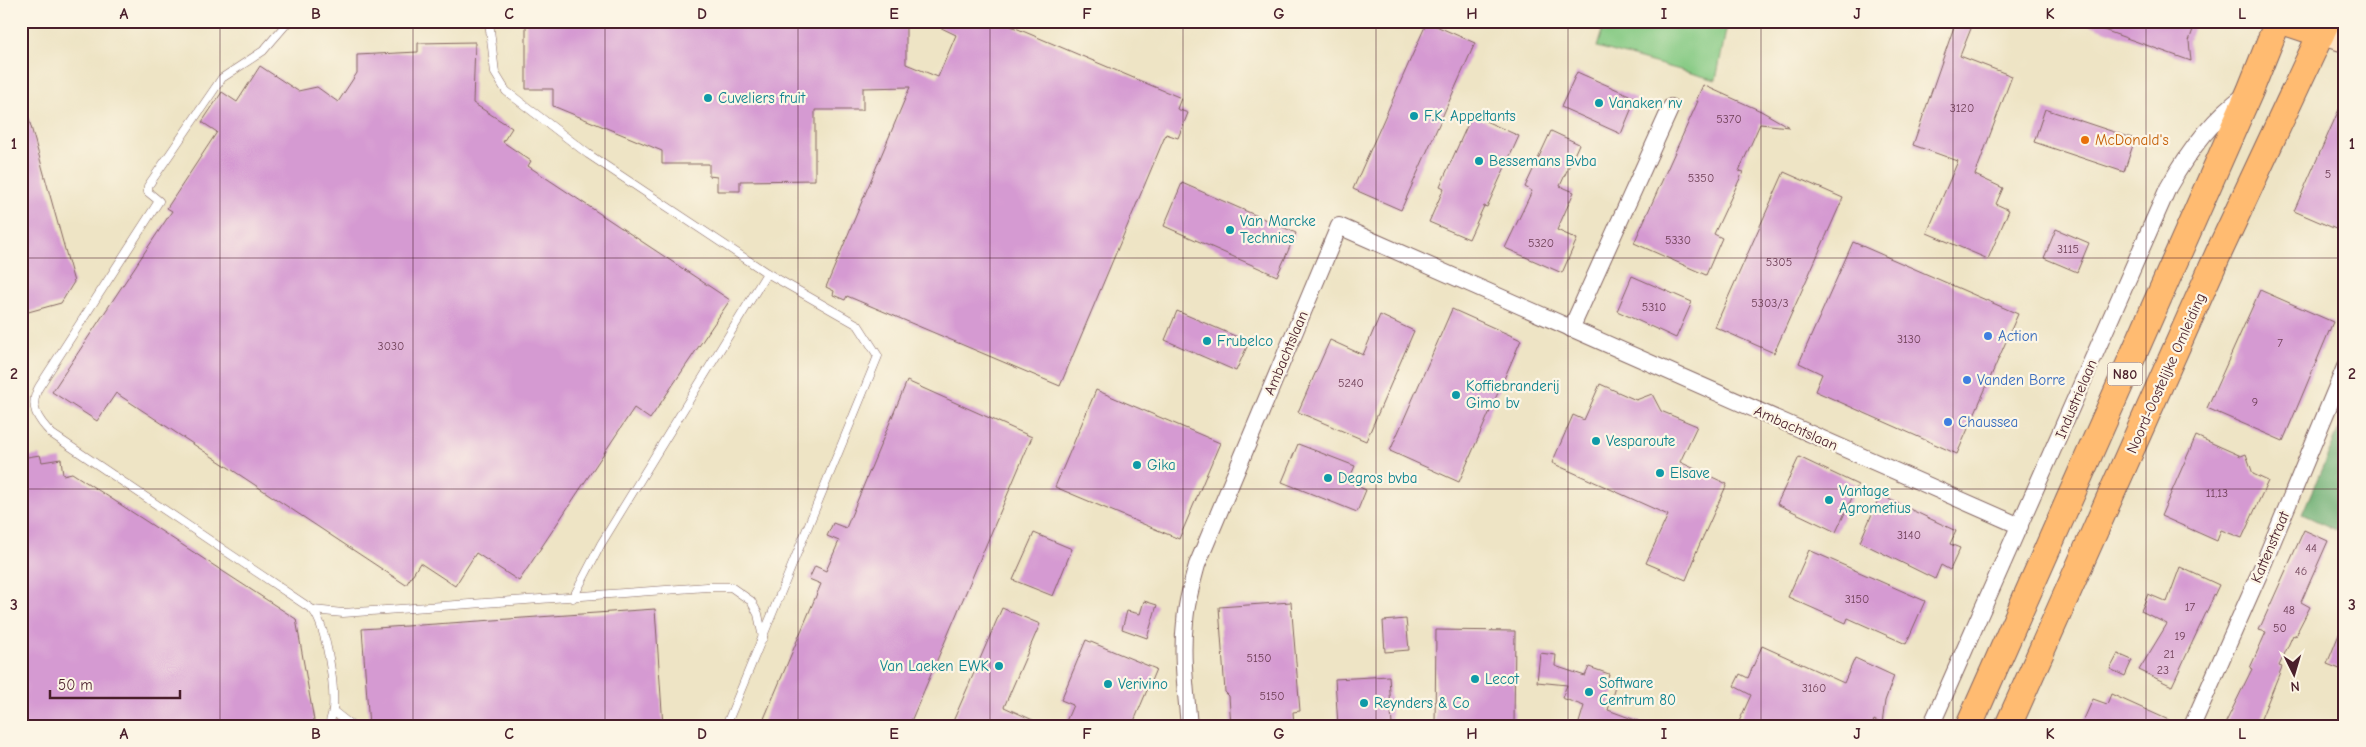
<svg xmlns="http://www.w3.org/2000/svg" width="2366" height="747" font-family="'Comic Neue',sans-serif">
<rect width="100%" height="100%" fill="#fcf5e5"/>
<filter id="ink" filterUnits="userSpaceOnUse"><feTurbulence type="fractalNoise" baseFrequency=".02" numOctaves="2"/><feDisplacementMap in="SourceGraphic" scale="10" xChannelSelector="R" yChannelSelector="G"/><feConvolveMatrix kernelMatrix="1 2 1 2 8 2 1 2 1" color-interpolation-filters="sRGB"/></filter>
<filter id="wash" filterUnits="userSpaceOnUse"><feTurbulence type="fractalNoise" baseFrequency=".0096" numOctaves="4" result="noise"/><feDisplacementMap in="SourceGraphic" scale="20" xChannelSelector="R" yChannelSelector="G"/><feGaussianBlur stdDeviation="1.12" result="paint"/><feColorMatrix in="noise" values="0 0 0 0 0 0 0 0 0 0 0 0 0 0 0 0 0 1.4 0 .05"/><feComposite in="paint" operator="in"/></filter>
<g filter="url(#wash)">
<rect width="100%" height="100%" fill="#eee4c5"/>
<path fill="#86ca84" stroke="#687458" d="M1605,21H1728L1716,80L1597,47Z"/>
<path fill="#6cae72" stroke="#5b664e" d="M2342,422L2345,423V511L2336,530L2302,514Z"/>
<g id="blocks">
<g fill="#d59ad2">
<path d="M526,21H906V64L938,77L956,35L927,21H999L1181,98L1177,109L1188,113L1178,138L1166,134L1060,386L847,296L845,300L833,295L834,291L826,287L910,87L863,88V110H815V180L740,181V191H717V177L709,176V164H662V151L553,106V89H526Z"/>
<path d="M1956,21H1974L1960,56L2012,76L1975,175L2003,188L1996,204L2009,210L1988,259L1927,233L1958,161L1913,145Z"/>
<path d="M2088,21H2196L2189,41L2191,61L2087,24Z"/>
<path d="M1427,22L1475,43L1401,210L1353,189Z"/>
<path d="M475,42L473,103L512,128L503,142L531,161L528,166L730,300L650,419L634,408L519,581L476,553L455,586L420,563L406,585L116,393L97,421L52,392L172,211L167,208L217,132L202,122L222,92L237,102L260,66L298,91L317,87L338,102L357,73V55L418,52V43Z"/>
<path d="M1577,72L1636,98L1621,134L1561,107Z"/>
<path d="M1703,85L1761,111L1789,127L1760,124L1739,171L1743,172L1714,234L1722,238L1706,275L1634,243L1698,101H1696Z"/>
<path d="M2345,96V233L2294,211Z"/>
<path d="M25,105L74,282L61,303L21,314V106Z"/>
<path d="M2045,109L2135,139L2124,172L2034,142Z"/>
<path d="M1472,115L1519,136L1487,207L1484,206L1469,239L1429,222L1444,188L1440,186Z"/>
<path d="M1551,131L1579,144L1560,186L1574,192L1557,230L1577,239L1562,273L1505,248L1532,191L1525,187Z"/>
<path d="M1784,172L1843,198L1774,353L1715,327Z"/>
<path d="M1182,183L1296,233L1277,276L1164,226Z"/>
<path d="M2056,229L2089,243L2077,272L2044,258Z"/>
<path d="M1853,242L2018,314L1957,454L1815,391L1822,374L1799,363Z"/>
<path d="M1632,276L1692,302L1676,338L1617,311Z"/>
<path d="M2260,290L2333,322L2283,441L2207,408Z"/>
<path d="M1452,309L1521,340L1459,482L1390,451Z"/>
<path d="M1177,311L1249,342L1236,371L1165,340Z"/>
<path d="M1380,315L1414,331L1366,441L1298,412L1330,340L1363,355Z"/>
<path d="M907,381L1032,437L909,726H773L763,721L821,584L809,579L815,566L826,571L839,541L827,536L833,523L846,528Z"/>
<path d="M1600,384L1636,400L1652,394L1661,411L1697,426L1680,462L1727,484L1694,557L1695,558L1686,580L1646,563L1668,515L1552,463L1573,415L1584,420Z"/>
<path d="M1096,390L1220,443L1179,539L1055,487Z"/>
<path d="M2196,436L2241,456L2246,454L2253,474L2268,481L2242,538L2221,530L2217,541L2161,516Z"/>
<path d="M1298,444L1355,466L1348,482L1366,490L1357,512L1282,482Z"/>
<path d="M40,455L42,462L61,459L63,475L72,473L296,619L315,726H21V458Z"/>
<path d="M1799,457L1858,485L1836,532L1777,504Z"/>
<path d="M1880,495L1956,531L1950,544L1960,548L1950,570L1941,565L1935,579L1860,542Z"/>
<path d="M2304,530L2328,541L2301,602L2310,607L2295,636L2293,635L2279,666L2282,667L2258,726H2224L2252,669L2250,668L2266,632L2259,630Z"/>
<path d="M1034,533L1072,549L1053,596L1013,580Z"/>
<path d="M1809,550L1925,601L1906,644L1848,618L1846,623L1788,597Z"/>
<path d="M2180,567L2219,585L2172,686L2139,670L2167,624L2141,611L2148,594L2167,602Z"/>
<path d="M1144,601L1157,605L1147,638L1122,629L1127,611L1140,614Z"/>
<path d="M1291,602L1300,711L1293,712L1294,726H1231L1229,696L1225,692L1219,607Z"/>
<path d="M1002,608L1040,624L1004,707L1046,726H951Z"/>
<path d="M655,609L663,726H369L362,629Z"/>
<path d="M1406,619L1409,650L1385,652L1383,621Z"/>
<path d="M2344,622H2345V671L2327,664Z"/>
<path d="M1436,630L1515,631L1514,726H1435Z"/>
<path d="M1086,640L1156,669L1132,726H1064L1073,705L1061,700Z"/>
<path d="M1762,646L1844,683L1855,658L1894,676L1885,701L1882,724L1874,720L1872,726H1737L1751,695L1734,686L1740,674L1748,678Z"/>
<path d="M1540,653L1556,655L1555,666L1585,676L1589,667L1609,674L1606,684L1615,687L1608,710L1646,724V726H1578L1584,706L1562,698L1567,685L1537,682Z"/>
<path d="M2118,654L2132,660L2125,676L2110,669Z"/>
<path d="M1389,676L1392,726H1338L1335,679Z"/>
<path d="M2111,694L2182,726H2081L2093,699L2107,704Z"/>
</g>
</g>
</g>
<g filter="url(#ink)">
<use href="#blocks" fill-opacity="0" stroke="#836461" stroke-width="1"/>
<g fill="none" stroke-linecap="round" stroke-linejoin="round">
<defs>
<g id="lane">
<path d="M289,21L263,51L222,78L148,186V192L159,201L39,387C28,406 38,420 52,434L313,610C327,628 335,687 333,710C332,716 330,720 329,726"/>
<path d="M489,21L495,73L506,91L588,154L767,273L858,325L878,356L726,726"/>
<path d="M573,598L601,544L767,273"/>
<path d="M313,610L343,613L707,587H731L751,601L758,614L763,638"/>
<path d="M333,711L352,726"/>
</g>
<g id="street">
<path d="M1571,329L1671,107"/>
<path d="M1189,726C1186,691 1181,656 1185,622C1186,602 1192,584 1197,565L1339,226L2020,526"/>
<path d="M1931,726L2168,188C2188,152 2212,119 2245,95"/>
<path d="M2192,726L2260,572L2345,367"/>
</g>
<path id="secondary" d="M2321,34L2345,41"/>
<g id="primary">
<path d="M2282,21L2321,34"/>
<path d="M1969,726L2250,91L2278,21"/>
<path d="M2008,726L2219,252L2327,21"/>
</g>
</defs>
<use href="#lane" stroke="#836461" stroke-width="9"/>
<use href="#street" stroke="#836461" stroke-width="18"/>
<use href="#secondary" stroke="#836461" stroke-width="24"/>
<use href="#primary" stroke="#836461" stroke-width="28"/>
<use href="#lane" stroke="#fff" stroke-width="8"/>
<use href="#street" stroke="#fff" stroke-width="16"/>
<use href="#secondary" stroke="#ffe4c6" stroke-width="22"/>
<use href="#primary" stroke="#ffbb71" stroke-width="26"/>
</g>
</g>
<path fill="none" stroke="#4a1f2b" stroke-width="1" stroke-opacity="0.55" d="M220,21V726M413,21V726M605,21V726M798,21V726M990,21V726M1183,21V726M1376,21V726M1568,21V726M1761,21V726M1953,21V726M2146,21V726M21,258H2345M21,489H2345"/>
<g fill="#0f9aa8" stroke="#fcf5e5" stroke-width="2">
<circle cx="708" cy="98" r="5"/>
<circle cx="1599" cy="103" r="5"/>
<circle cx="1414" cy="116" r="5"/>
<circle cx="1479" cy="161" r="5"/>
<circle cx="1230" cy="230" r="5"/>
<circle cx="1207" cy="341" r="5"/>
<circle cx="1456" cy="395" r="5"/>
<circle cx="1596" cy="441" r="5"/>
<circle cx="1137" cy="465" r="5"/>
<circle cx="1660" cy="473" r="5"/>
<circle cx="1328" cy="478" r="5"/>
<circle cx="1829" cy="500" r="5"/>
<circle cx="999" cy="666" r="5"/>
<circle cx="1475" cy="679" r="5"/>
<circle cx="1108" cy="684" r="5"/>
<circle cx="1589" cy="692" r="5"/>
<circle cx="1364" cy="703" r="5"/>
</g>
<circle fill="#e8710a" stroke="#fcf5e5" stroke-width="2" cx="2085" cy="140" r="5"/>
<g fill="#3f7fe0" stroke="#fcf5e5" stroke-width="2">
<circle cx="1988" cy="336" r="5"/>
<circle cx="1967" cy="380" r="5"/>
<circle cx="1948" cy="422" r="5"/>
</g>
<g text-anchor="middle" stroke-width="4.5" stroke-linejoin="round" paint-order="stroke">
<g font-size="12" fill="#6d3e55">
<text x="1962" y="112">3120</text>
<text x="1729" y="123">5370</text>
<text x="2328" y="178">5</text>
<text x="1701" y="182">5350</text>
<text x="1678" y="244">5330</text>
<text x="1541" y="247">5320</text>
<text x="2068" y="253">3115</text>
<text x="1779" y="266">5305</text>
<text x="1770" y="307">5303/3</text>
<text x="1654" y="311">5310</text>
<text x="1909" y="343">3130</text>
<text x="2280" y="347">7</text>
<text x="391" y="350">3030</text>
<text x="1351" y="387">5240</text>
<text x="2255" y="406">9</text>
<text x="2217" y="497">11,13</text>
<text x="1909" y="539">3140</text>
<text x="2311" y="552">44</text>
<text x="2301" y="575">46</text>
<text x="1857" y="603">3150</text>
<text x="2190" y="611">17</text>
<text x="2289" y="614">48</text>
<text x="2280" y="632">50</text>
<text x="2180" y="640">19</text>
<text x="2169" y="658">21</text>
<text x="1259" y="662">5150</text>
<text x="2163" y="674">23</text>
<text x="1814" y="692">3160</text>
<text x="1272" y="700">5150</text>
</g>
<rect fill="#fcf5e5" stroke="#7f5f63" stroke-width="1" x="2107.5" y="362.5" width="35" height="23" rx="4"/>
<g font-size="14" font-weight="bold" fill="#4a1f2b">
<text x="2125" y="379">N80</text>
</g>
<g font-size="15" fill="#0d838f" stroke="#fcf5e5" text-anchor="start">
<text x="718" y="103">Cuveliers fruit</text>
<text x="1609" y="108">Vanaken nv</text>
<text x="1424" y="121">F.K. Appeltants</text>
<text x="1489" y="166">Bessemans Bvba</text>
<text x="1240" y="226">Van Marcke<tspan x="1240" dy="17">Technics</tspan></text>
<text x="1217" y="346">Frubelco</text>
<text x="1466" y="391">Koffiebranderij<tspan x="1466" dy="17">Gimo bv</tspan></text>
<text x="1606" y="446">Vesparoute</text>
<text x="1147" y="470">Gika</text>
<text x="1670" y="478">Elsave</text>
<text x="1338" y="483">Degros bvba</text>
<text x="1839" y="496">Vantage<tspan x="1839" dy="17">Agrometius</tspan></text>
<text x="989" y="671" text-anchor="end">Van Laeken EWK</text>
<text x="1485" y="684">Lecot</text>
<text x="1599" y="688">Software<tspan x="1599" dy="17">Centrum 80</tspan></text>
<text x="1118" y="689">Verivino</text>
<text x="1374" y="708">Reynders &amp; Co</text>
</g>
<g font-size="15" fill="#c56008" stroke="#fcf5e5" text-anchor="start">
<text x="2095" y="145">McDonald's</text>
</g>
<g font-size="15" fill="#366cbe" stroke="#fcf5e5" text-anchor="start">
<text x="1998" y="341">Action</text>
<text x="1977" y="385">Vanden Borre</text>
<text x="1958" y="427">Chaussea</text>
</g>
<g font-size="15" fill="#4a1f2b" stroke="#fcf5e5">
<text transform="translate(1286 353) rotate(-67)" y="5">Ambachtslaan</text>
<text transform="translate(2166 373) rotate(-66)" y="5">Noord-Oostelijke Omleiding</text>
<text transform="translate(2076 399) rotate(-67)" y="5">Industrielaan</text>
<text transform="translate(1796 428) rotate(24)" y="5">Ambachtslaan</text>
<text transform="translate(2270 547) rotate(-67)" y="5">Kattenstraat</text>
</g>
</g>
<rect width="2366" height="747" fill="none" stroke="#fcf5e5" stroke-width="55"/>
<g transform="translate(2294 674) rotate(175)" stroke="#fcf5e5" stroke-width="4" paint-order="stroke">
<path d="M0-4L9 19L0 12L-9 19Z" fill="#4a1f2b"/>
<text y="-8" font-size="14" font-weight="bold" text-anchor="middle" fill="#4a1f2b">N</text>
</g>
<path d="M50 690v8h130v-8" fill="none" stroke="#4a1f2b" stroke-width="2.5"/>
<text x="58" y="690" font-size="15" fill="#4a1f2b" stroke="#fcf5e5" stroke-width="4" paint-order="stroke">50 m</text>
<rect x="28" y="28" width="2310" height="692" fill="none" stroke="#4a1f2b" stroke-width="2"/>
<g font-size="16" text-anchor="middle" font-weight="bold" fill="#4a1f2b">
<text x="124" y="19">A</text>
<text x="316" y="19">B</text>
<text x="509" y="19">C</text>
<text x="702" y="19">D</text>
<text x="894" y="19">E</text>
<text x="1087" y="19">F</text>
<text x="1279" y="19">G</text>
<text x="1472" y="19">H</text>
<text x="1664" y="19">I</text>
<text x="1857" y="19">J</text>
<text x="2050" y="19">K</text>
<text x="2242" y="19">L</text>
<text x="14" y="149">1</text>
<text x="2352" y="149">1</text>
<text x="14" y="379">2</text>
<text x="2352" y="379">2</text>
<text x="14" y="610">3</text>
<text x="2352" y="610">3</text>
<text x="124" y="739">A</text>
<text x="316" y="739">B</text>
<text x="509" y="739">C</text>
<text x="702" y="739">D</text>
<text x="894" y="739">E</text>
<text x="1087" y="739">F</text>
<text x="1279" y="739">G</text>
<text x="1472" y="739">H</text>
<text x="1664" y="739">I</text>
<text x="1857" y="739">J</text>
<text x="2050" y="739">K</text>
<text x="2242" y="739">L</text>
</g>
</svg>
